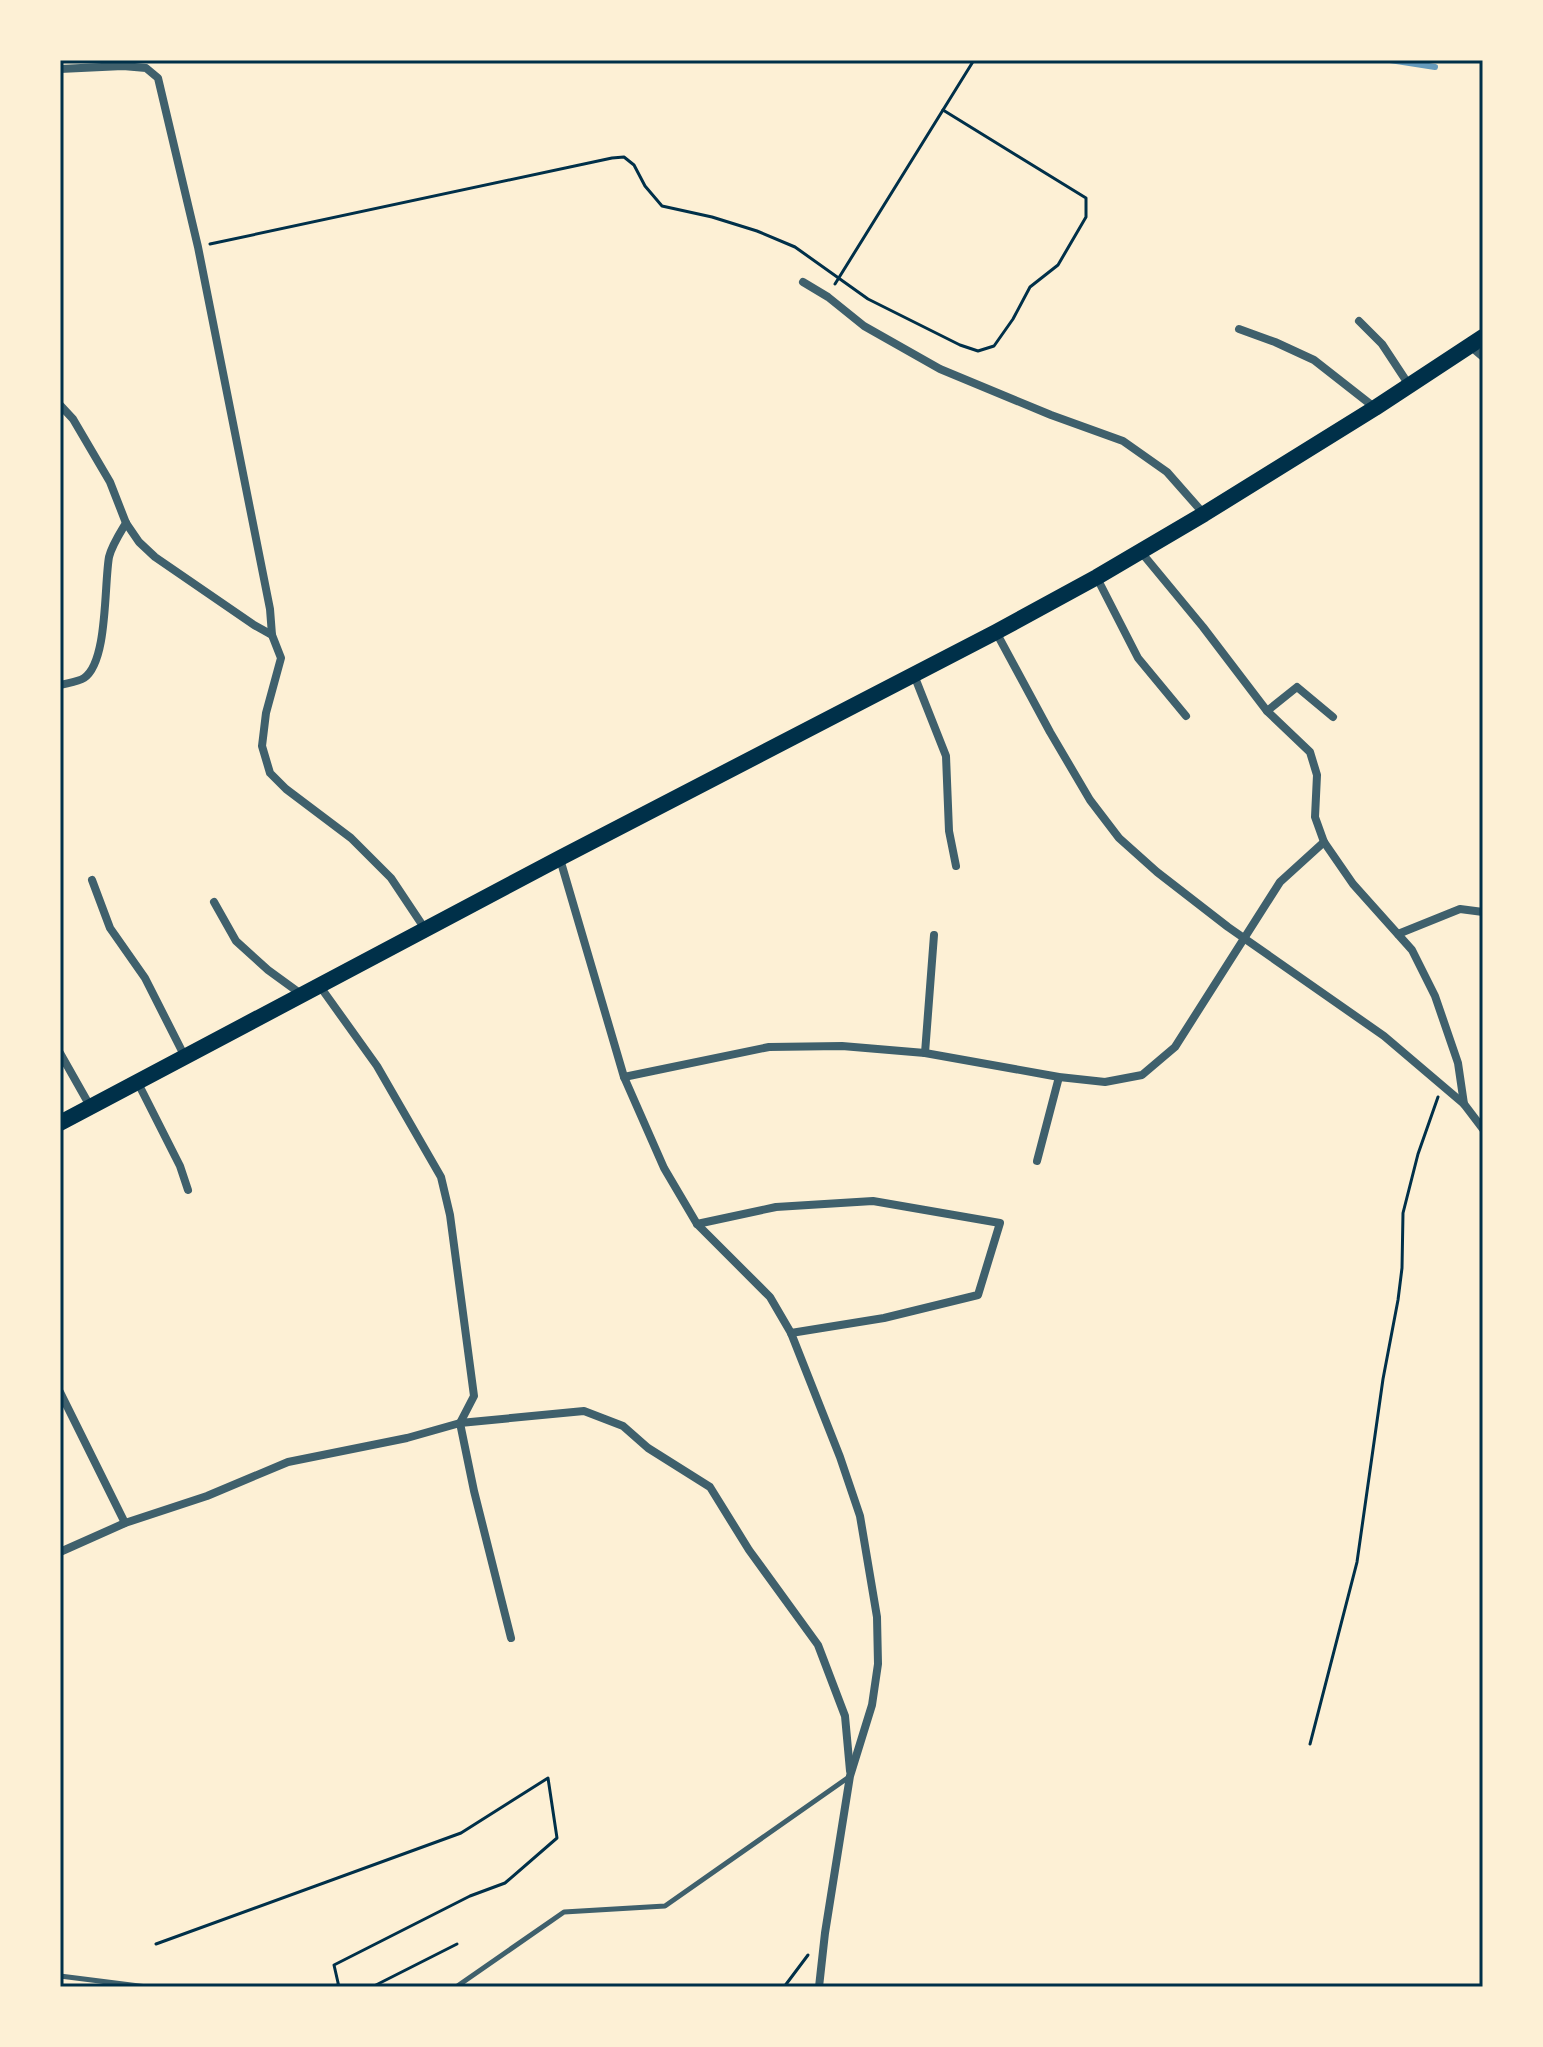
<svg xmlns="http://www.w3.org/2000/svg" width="1543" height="2047" font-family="'PT Sans Narrow',sans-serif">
<rect width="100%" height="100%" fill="#fdf0d5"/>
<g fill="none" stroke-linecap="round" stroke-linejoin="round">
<path stroke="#669bbc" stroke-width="6" d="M1390,60L1435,67"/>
<g stroke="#003049" stroke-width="3">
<path d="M210,244L612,158L624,157L634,165L645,186L662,206L712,217L757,231L795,247L868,299L960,345L978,351L994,346L1013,319L1030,287L1058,265L1086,217V198L943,110"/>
<path d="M835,284L974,60"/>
<path d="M1310,1744L1357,1562L1383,1379L1398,1300L1402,1268L1403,1213L1418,1154L1438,1097"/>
<path d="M156,1944L461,1833L548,1778L557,1838L505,1883L470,1896L334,1965L339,1987"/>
<path d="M328,1987L338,1985"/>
<path d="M372,1987L457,1944"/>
<path d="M784,1987L808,1955"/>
</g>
<g stroke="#3f606c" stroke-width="5">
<path d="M60,1976L147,1987"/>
<path d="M456,1987L564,1912L665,1906L849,1777"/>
</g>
<g stroke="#3f606c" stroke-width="8">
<path d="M60,69L123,66L146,68L158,78L198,247L270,609L272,635"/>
<path d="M803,282L828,297L864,326L940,369L1051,415L1123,441L1167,472L1204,514"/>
<path d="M1359,321L1382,344L1409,385"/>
<path d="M1239,329L1275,342L1314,360L1374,407"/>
<path d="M1470,346L1483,357"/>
<path d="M60,405L73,419L110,482L126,523L139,542L155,557L254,625L272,635L281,658L266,713L262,746L270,773L286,789L351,838L391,878L425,929"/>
<path d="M1141,552L1203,627L1267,711L1310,752L1317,775L1315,817L1324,842L1353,884L1412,950L1435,996L1458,1063L1464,1104"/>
<path d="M1097,578L1138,658L1186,716"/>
<path d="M996,632L1050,732L1090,800L1119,838L1157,872L1228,927L1384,1036L1464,1104L1483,1129"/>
<path d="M914,675L946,756L949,831L956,866"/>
<path d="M60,685C67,683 78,682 84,678C108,662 104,585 109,557C112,545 120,533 126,523"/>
<path d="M1267,711L1297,687L1333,717"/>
<path d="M560,859L624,1077L664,1168L697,1224L770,1297L791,1333L840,1457L860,1516L877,1617L878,1664L872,1705L850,1776L825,1933L819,1987"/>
<path d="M92,880L110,928L145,978L185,1057"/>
<path d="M214,902L236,941L268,970L301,994"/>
<path d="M1398,934L1460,909L1483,912"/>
<path d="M319,985L377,1066L441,1177L450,1215L474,1396L460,1423L474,1491L511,1638"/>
<path d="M60,1053L90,1106"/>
<path d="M925,1053L934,935"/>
<path d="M624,1077L769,1047L842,1046L925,1053L1059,1077L1105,1082L1142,1075L1175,1047L1280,882L1324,842"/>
<path d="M138,1083L180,1166L188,1190"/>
<path d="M1037,1161L1059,1077"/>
<path d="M697,1224L776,1207L873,1201L1000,1223L978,1295L884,1318L791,1333"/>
<path d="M60,1392L125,1523"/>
<path d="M60,1552L125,1523L207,1496L288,1462L407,1438L460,1423L584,1411L623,1426L648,1448L710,1487L749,1550L818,1645L845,1716L850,1771"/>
</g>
<path stroke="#003049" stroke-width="16" d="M60,1123L560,858L996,632L1097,577L1204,514L1375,408L1483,337"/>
</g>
<rect width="1543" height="2047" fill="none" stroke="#fdf0d5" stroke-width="124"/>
<rect x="62" y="62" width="1419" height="1923" fill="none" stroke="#003049" stroke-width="3"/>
</svg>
